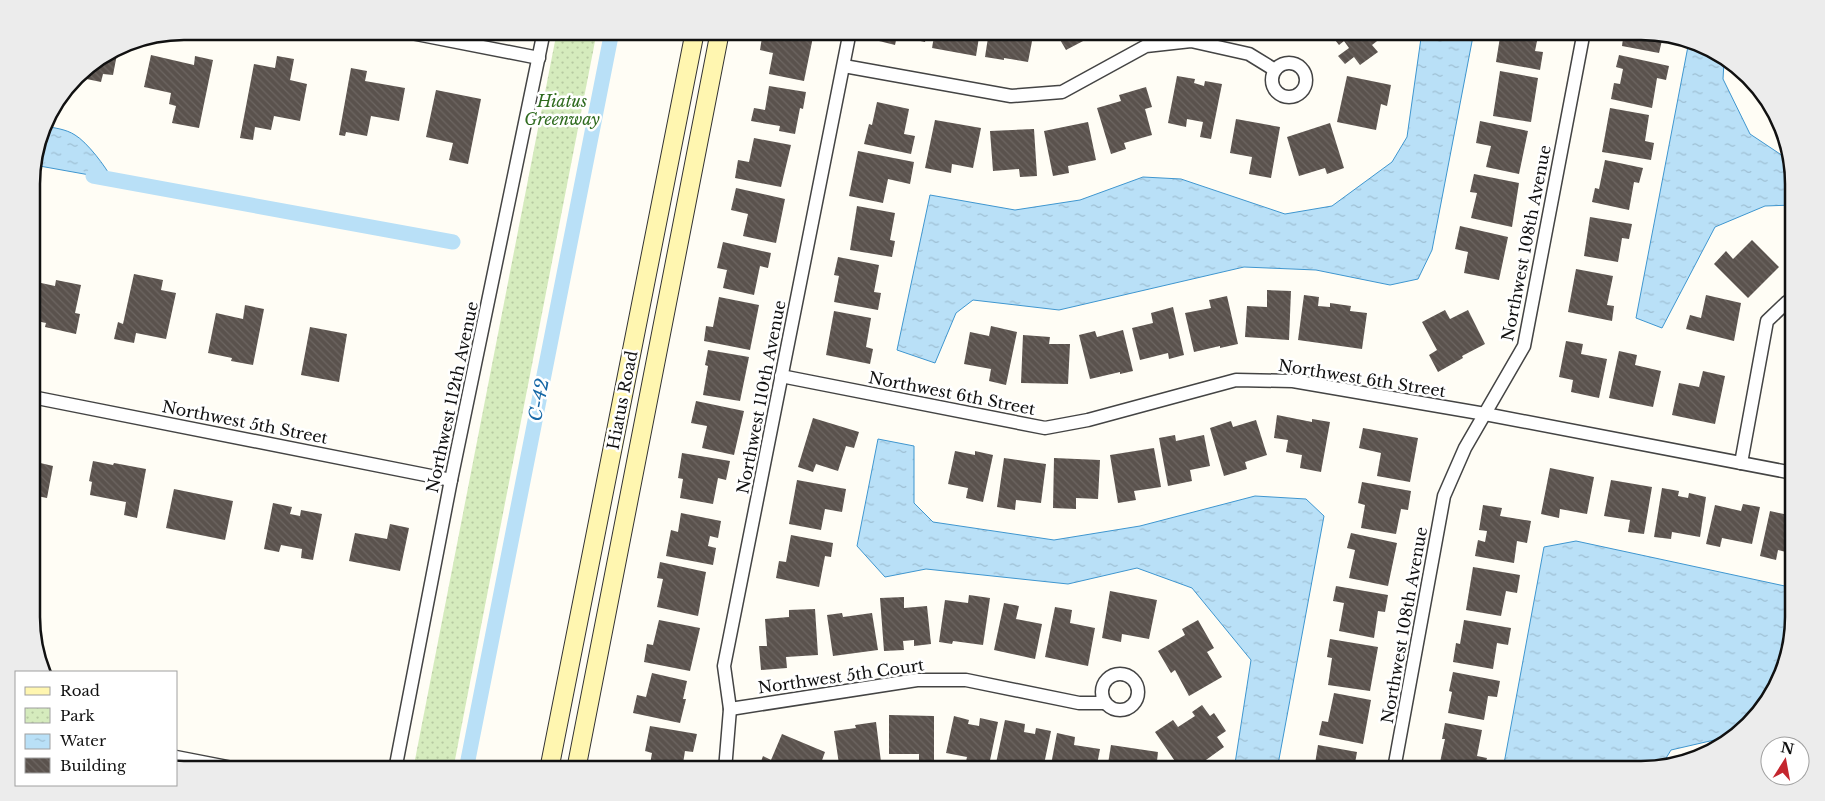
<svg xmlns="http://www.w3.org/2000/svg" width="1825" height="801" font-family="'Libre Baskerville',serif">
<defs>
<pattern id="park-dots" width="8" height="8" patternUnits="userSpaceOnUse" patternTransform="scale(1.25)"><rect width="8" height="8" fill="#d5ebbd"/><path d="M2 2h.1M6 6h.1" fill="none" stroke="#b6c8a1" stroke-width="1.8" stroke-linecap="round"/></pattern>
<pattern id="water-ripples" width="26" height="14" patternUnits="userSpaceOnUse" patternTransform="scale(1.25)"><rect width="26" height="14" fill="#b9e0f7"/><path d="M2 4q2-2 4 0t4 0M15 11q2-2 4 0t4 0" fill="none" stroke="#9ebfd3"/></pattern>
<pattern id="building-back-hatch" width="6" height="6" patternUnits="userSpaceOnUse" patternTransform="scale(1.25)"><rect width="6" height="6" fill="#5a524d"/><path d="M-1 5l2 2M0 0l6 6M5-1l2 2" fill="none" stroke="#6d6662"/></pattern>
</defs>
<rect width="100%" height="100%" fill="#fffdf5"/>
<path fill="url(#park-dots)" d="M557,31H597L453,770H413Z"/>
<g fill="url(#water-ripples)" stroke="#3f96cf">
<path d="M1422,31H1474L1432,250L1418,279L1390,285L1316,270L1244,267L1059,310L973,300L956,313L935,363L897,350L930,195L1015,210L1080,200L1143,177L1181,179L1285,214L1332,206L1392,162L1407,137Z"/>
<path d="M1689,41L1699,43L1724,62L1723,79L1750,134L1792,162L1793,205L1765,206L1715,227L1662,328L1636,318Z"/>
<path d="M45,126C54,128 66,129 75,135C87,142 106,167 112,179L34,165Z"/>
<path d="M878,439L914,446V503L933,522L1054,540L1140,526L1255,496L1306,499L1324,516L1277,770H1234L1251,660L1192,588L1137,568L1068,584L926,569L885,577L857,546Z"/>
<path d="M1576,541L1794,588V617L1782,675L1736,735L1671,750L1660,768L1651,769H1503L1544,547Z"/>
</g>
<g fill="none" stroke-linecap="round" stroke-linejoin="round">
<g stroke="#b9e0f7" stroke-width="15">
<path d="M93,176L453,242"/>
<path d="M466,770L612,31"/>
</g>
</g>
<g fill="url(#building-back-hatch)">
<path d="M763,31H783L813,37L804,81L769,74L773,53L760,50Z"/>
<path d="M882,31H928L925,42L897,36L895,45L879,41Z"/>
<path d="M935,31H980L976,56L932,48Z"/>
<path d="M989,31H1034L1028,62L1004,58V60L985,57Z"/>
<path d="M1055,31H1094L1084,37L1085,40L1066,50Z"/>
<path d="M1328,31H1384L1386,34L1372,45L1378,52L1360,65L1354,57L1345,64L1338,56L1349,48L1344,41L1339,45Z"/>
<path d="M1501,31H1539L1535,51L1543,52L1540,70L1496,62Z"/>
<path d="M1624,31H1641L1663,36L1659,53L1622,46Z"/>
<path d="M116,49H118L113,75L103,74L101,82L77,77L83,69Z"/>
<path d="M151,55L194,65L195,56L213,60L199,128L172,123L176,106L169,104L171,93L144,87Z"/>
<path d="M1619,55L1669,66L1666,80L1657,78L1652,108L1611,99L1614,83L1620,84L1623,69L1616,67Z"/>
<path d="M277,56L294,59L290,80L307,84L300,121L274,116L271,130L255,127L253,140L240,138L254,64L275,68Z"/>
<path d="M351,68L367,71L365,81L405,88L399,121L371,116L367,136L346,132L345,136L339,135Z"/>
<path d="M1500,71L1538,78L1531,122L1493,116Z"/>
<path d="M1177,76L1195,79L1194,83L1204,86L1205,81L1222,84L1211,139L1200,137L1203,122L1187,119L1186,127L1168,123Z"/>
<path d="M1347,76L1391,85L1387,106L1381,104L1376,130L1337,122Z"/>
<path d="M769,86L806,92L803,109L800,108L795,134L779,131L780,126L751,121L754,108L765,110Z"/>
<path d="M1146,87L1152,107L1145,109L1152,135L1124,143L1126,149L1111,154L1097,108L1121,101L1119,95Z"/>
<path d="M436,90L481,99L468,164L449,160L453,143L426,137Z"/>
<path d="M877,102L909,109L904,134L915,136L911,154L864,144L869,124L872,125Z"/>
<path d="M1610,108L1649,115L1645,141L1654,143L1651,160L1602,152Z"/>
<path d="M1236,119L1280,127L1271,178L1249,174L1252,157L1230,153Z"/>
<path d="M935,120L981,128L973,168L952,164L951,173L925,168Z"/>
<path d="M1480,121L1528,131L1519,174L1486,167L1491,146L1476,143Z"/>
<path d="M1088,122L1096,160L1068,166L1069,173L1053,176L1044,131Z"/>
<path d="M1330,123L1344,168L1327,174L1325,168L1299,176L1287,137Z"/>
<path d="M1034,129L1037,176L1020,177L1019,169L993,171L990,131Z"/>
<path d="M754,138L791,145L781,187L735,178L738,160L749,162Z"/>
<path d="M858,151L914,162L910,184L888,179L883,203L849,196Z"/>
<path d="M1605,160L1643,168L1639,183L1634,182L1629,210L1592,202L1595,188L1599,189Z"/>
<path d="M1474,174L1519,183L1512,227L1471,218L1477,193L1470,192Z"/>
<path d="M736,188L785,199L776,243L743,236L748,214L731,210Z"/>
<path d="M857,206L895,213L890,240L895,241L892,257L850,250Z"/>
<path d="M1590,217L1632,224L1629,239L1622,238L1618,262L1584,256Z"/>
<path d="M1460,226L1508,237L1499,280L1464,273L1468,252L1455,249Z"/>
<path d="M1752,240L1779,267L1748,298L1714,264L1726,251L1733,259Z"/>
<path d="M1792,241H1793V270L1787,269Z"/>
<path d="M723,242L771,253L768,268L760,266L754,295L723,288L727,270L717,268Z"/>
<path d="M838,257L879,265L874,292L881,293L878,310L834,302L839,276L834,275Z"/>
<path d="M1576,269L1613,276L1607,305L1614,306L1612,321L1568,312Z"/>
<path d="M134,274L163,280L161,290L176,293L166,339L136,333L134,343L114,339L118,322L123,324Z"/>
<path d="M56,280L81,285L75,313L80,314L76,334L45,327L46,323L32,320V281L55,286Z"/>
<path d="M1267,290L1291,291L1289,340L1245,337L1247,306L1267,307Z"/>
<path d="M1304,295L1319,297L1318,306L1330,307V303L1351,306L1350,311L1367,313L1362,349L1298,340Z"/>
<path d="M1706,295L1741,303L1734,341L1686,329L1690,315L1701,318Z"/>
<path d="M1227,296L1238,344L1220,348V346L1194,352L1185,313L1211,308L1209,300Z"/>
<path d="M719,297L759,305L750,350L704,341L706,326L713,327Z"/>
<path d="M245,305L264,309L253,365L231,361L232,358L208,353L216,313L243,319Z"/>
<path d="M1173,307L1184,355L1169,359L1168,353L1140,360L1132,328L1153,323L1151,313Z"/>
<path d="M1445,310L1450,319L1468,310L1485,344L1462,356L1463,358L1438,372L1429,355L1437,350L1422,322Z"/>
<path d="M834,311L871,318L866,347L873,349L870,364L826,355Z"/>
<path d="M991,326L1017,332L1006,385L989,381L991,369L964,364L970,332L989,336Z"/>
<path d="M310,327L347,334L339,382L301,375Z"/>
<path d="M1123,330L1133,371L1120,374V372L1090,379L1079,335L1095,331L1097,337Z"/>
<path d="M1023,335L1050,337L1049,344H1070L1068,384L1021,383Z"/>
<path d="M1566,341L1583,344L1581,354L1607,359L1599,398L1571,392L1573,380L1559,377Z"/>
<path d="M708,350L749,357L740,401L703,395L708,366L705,365Z"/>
<path d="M1619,351L1637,355L1635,365L1661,371L1653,407L1609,398Z"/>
<path d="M1703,371L1725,376L1715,424L1672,415L1679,383L1699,387Z"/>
<path d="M696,401L744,411L734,455L702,448L707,426L691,423Z"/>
<path d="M1792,402H1793V433L1786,432Z"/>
<path d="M1277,415L1312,422V419L1330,422L1321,472L1300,468L1302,455L1286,452L1288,440L1274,438Z"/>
<path d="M813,418L859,432L854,448L846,446L838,471L816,464L813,472L798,467Z"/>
<path d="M1256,420L1267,455L1245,462L1247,469L1224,476L1210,428L1231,421L1233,427Z"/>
<path d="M1363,428L1418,438L1410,482L1377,476L1381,453L1359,448Z"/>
<path d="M1175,435L1176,441L1204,435L1210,466L1190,470L1192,481L1168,486L1159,438Z"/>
<path d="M1154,448L1161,487L1134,491L1136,500L1118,503L1110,455Z"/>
<path d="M955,451L975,455V451L993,455L983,502L966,498L968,488L948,484Z"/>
<path d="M682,453L730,461L726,480L718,478L713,504L680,498L683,479L678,478Z"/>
<path d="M1004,458L1046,464L1041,503L1016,500L1015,510L997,507Z"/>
<path d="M1054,458L1100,460L1098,499L1076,498V509L1053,508Z"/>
<path d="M32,461L53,466L47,498L32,495Z"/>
<path d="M93,461L113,465L114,463L146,469L137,518L124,515L126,502L90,495L92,482L89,481Z"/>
<path d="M1550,468L1594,477L1587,514L1560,509L1559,518L1541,514Z"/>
<path d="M797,480L846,489L842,512L825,509L821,530L789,524Z"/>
<path d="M1611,480L1652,487L1644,534L1628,532L1630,520L1604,516Z"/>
<path d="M1362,482L1411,491L1408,510L1401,509L1396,534L1361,528L1365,505L1358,503Z"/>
<path d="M1662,488L1679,491L1678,496L1688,498L1689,493L1706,497L1700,537L1672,532L1671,539L1654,537Z"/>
<path d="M174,489L233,501L225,540L166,528Z"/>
<path d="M273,503L292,507L290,514L300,516L301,510L322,514L313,560L301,558L302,549L281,545L279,552L264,549Z"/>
<path d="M1743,504L1760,507L1752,544L1722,538L1720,547L1706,544L1715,505L1741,511Z"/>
<path d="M1483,505L1502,508L1500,516L1531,521L1527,543L1517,541L1514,563L1475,556L1478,540L1485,542L1487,531L1479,530Z"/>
<path d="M1770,511L1793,516L1794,554L1778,550L1776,560L1760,556Z"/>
<path d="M681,513L721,521L718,538L710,536L708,546L716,548L713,565L666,556L671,530L678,532Z"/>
<path d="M390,524L409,528L400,571L349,561L355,533L387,539Z"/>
<path d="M1351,533L1397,543L1388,586L1349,578L1355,550L1347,548Z"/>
<path d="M791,535L833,543L831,557L825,556L819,587L776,578L779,561L786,562Z"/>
<path d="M660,562L706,572L698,616L657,607L663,579L657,578Z"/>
<path d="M1473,567L1520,575L1517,593L1506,591L1501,616L1466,610Z"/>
<path d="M1336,586L1388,595L1385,612L1378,611L1374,638L1339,631L1344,603L1333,601Z"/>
<path d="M1110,591L1157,600L1149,639L1122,634L1121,642L1102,638Z"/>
<path d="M969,595L990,598L983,645L953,641L952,644L939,642L945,600L968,603Z"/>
<path d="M904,597V608L927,606L931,644L914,646V640L903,641L904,650L884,651L880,598Z"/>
<path d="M1004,603L1019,606L1016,619L1042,624L1035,659L994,650Z"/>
<path d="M1055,607L1072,610L1070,623L1095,628L1088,666L1045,657Z"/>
<path d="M815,609L818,655L786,657L787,668L761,670L759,646H767L765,619L789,617V610Z"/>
<path d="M842,613L843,617L872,613L878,650L833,656L827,615Z"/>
<path d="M659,620L700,628L690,671L644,662L647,644L653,645Z"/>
<path d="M1198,620L1214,648L1207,652L1222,677L1189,696L1175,670L1171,673L1158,651L1185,635L1182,629Z"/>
<path d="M1464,620L1511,628L1508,645L1497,643L1493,669L1453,662L1456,643L1460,644Z"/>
<path d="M1330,639L1378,647L1370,691L1328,685L1332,658L1327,657Z"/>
<path d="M1453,672L1500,681L1497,697L1488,696L1484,720L1448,713L1452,692L1449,691Z"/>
<path d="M652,673L687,681L683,699H686L680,723L633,713L637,695L646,697Z"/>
<path d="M1334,693L1371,700L1363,744L1319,735L1322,721L1328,722Z"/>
<path d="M1202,705L1210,716L1214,713L1226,731L1217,737L1224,747L1192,770H1181L1155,732L1173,720L1178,727L1195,716L1192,712Z"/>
<path d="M889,715L934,716V761H919V754H889Z"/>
<path d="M954,716L969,720L968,724L979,726L980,718L998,722L988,770L965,766L967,757L946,753Z"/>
<path d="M1005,720L1025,724L1024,732L1035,734L1036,728L1051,731L1043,769L1022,765L1021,770L995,768Z"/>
<path d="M876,722L882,770H859L858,762L839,764L834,731L856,728L855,725Z"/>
<path d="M1445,723L1482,730L1477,756L1487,758L1484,769H1453L1439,767L1445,739H1442Z"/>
<path d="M650,726L697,734L693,752L685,751L682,770H649L652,753L645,751Z"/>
<path d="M1057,733L1075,737L1074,745L1100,749L1096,770H1050Z"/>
<path d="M782,734L825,752L820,766L813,763L810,770H758L763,756L771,760Z"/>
<path d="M1111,745L1158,752L1156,770H1107Z"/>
<path d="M1318,745L1357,752L1354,769L1314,770Z"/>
</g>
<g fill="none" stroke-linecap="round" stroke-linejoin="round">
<defs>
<g id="minor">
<path d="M401,31L539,58"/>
<circle cx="1289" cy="80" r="17"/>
<path d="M844,66L1011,96L1062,92L1146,46L1191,41L1249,54L1275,70"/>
<path d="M781,376L1045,428L1088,420L1236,380L1293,381L1485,414L1793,473"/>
<path d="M32,397L451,480"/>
<path d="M1741,463L1767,321L1787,302L1793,303"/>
<circle cx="1120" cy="692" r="18"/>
<path d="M730,709L917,680H966L1079,703H1105"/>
<path d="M176,757L243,770"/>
<path d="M1394,769L1444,496L1465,448L1524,346L1584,31"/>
<path d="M395,770L451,480L544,31"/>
<path d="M725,770L730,709L724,666L850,31"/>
</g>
<g id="secondary">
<path d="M549,770L695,31"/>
<path d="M576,770L720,31"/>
</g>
</defs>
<use href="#minor" stroke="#444" stroke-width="15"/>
<use href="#secondary" stroke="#333" stroke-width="20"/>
<use href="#minor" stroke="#fff" stroke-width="12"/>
<use href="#secondary" stroke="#fff6b0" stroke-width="18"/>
</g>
<g text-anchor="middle" stroke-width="5" stroke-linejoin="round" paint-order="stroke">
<g font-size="16" font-style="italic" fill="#2f6b1f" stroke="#fff">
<text x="562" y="107">Hiatus<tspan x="562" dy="18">Greenway</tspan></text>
</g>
<g font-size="16" fill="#111" stroke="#fff">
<text transform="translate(1526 243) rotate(-79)" y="6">Northwest 108th Avenue</text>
<text transform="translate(1362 378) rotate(9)" y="6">Northwest 6th Street</text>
<text transform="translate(952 393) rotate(11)" y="6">Northwest 6th Street</text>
<text transform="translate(452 397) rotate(-78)" y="6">Northwest 112th Avenue</text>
<text transform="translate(761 397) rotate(-79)" y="6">Northwest 110th Avenue</text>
<text transform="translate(622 400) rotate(-79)" y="6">Hiatus Road</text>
<text transform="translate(245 422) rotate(11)" y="6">Northwest 5th Street</text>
<text transform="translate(1404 625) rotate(-80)" y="6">Northwest 108th Avenue</text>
<text transform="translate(841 676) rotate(-8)" y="6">Northwest 5th Court</text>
</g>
<g font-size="18" font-style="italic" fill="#1768a6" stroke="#fff">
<text transform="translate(539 400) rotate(-79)" y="6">C-42</text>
</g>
</g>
<path d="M0 0H1825V801H0ZM184 40H1641A144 144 0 0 1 1785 184V617A144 144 0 0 1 1641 761H184A144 144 0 0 1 40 617V184A144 144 0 0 1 184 40Z" fill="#ececec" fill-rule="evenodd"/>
<path fill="none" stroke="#111" stroke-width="2.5" d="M184 40H1641A144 144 0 0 1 1785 184V617A144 144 0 0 1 1641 761H184A144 144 0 0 1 40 617V184A144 144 0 0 1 184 40Z"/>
<rect x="15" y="671" width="162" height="115" fill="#ffffff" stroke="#a0a0a0"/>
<rect x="25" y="687" width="25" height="8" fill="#fff6b0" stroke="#a0a0a0"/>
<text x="60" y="696" font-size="15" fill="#111111">Road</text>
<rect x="25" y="708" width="25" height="15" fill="url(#park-dots)" stroke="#a0a0a0"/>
<text x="60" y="721" font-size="15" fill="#111111">Park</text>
<rect x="25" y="734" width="25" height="15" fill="url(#water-ripples)" stroke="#a0a0a0"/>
<text x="60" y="746" font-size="15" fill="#111111">Water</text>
<rect x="25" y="758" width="25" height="15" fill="url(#building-back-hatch)" stroke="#a0a0a0"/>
<text x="60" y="771" font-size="15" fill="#111111">Building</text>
<g transform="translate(1785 761) rotate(11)"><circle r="24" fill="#ffffff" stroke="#a0a0a0"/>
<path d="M0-4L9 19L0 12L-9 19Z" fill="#c4262e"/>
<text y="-8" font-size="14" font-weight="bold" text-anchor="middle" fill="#111111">N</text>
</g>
</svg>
